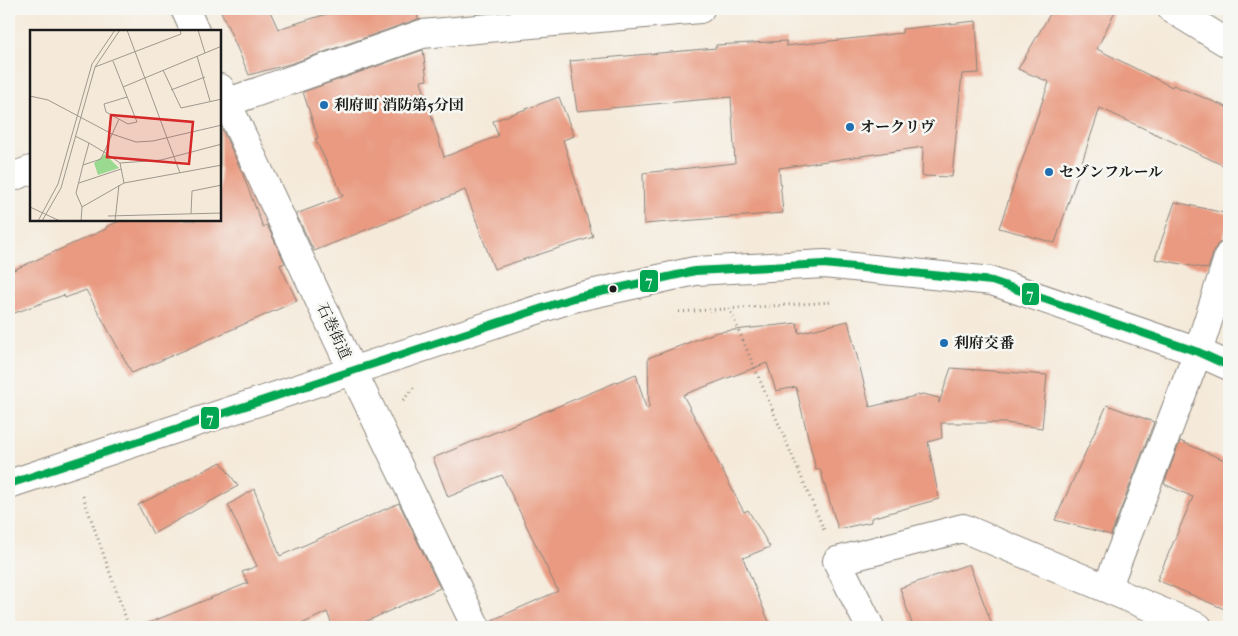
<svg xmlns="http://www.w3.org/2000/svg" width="1238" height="636" font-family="'IM FELL French Canon','Noto Serif JP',serif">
<rect width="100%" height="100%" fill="#f6f6f2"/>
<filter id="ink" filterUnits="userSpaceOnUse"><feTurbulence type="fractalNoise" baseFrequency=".02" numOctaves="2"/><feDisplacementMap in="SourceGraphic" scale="10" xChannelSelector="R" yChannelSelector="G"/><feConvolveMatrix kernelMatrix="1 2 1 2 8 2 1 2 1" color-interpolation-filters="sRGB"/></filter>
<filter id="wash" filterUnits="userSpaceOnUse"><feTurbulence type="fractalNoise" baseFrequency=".0096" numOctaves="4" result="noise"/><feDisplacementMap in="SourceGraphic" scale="20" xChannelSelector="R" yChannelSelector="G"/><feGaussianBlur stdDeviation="1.12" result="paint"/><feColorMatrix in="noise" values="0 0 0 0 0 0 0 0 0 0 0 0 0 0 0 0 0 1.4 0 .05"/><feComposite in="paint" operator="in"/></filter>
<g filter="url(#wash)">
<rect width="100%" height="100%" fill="#f5eada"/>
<g id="blocks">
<g fill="#e99a80">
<path d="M220,9H269L278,29L343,9H416L418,19L293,63L249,75Z"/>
<path d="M1053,9H1116L1097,49L1172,87L1173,85L1229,108V168L1100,108L1055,243L999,228L1049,82L1018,69Z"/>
<path d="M976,21L979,73L962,74L952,177L922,176L923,147L779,168L783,213L644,224L643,173L735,163L731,97L577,111L570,61L716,48V45L786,41V46L902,33V29Z"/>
<path d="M423,50L427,80L421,81L444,157L498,136L493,121L559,97L574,136L563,140L593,237L494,269L465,190L314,251L296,214L343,196L315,139L318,138L303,92Z"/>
<path d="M220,125L241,170L263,227L267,225L285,263L280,265L297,301L132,373L86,290L65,298L64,295L9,315V272L106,229V227L122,220H220Z"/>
<path d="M1175,202L1229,214L1223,241L1218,244L1214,250L1208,269L1155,259Z"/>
<path d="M848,321L870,407L923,394L939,398V403L951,368L1047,375L1042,428L1005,423H941L942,438L928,442L939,499L871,518V522L838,529L820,469L816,470L796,387L776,391L767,363L683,395L744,512L748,510L770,547L743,558L771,627H491L490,621L558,591L502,475L448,497L433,458L636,374L646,408H649L648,358L717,332L797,323L799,333Z"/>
<path d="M1107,405L1154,422L1111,535L1055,520Z"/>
<path d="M1180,441L1229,462V611L1157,580L1193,497L1164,484Z"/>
<path d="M221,462L238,486L153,534L138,505Z"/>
<path d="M254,489L280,556L399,503L440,588L354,627H333L327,612L295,627H141V626L248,583L242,572L257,566L228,505Z"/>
<path d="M969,564L993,627H913L900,588Z"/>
</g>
</g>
</g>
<g filter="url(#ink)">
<use href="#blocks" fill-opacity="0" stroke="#88837b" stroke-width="1"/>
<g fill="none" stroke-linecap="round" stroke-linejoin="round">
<defs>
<g id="street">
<path d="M1172,9L1229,44"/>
<path d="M220,105L422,34L700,9"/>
<path d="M9,178L31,170"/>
<path d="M1107,588L1198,352L1229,255"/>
<path d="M870,627L837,561L963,528L1198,627"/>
</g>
<g id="secondary">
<path d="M185,9L195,31"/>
<path d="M220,88L352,370L476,627"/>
</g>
<path id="primary" d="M9,484L573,298L695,271L824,264L992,281L1198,352L1229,366"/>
</defs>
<use href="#street" stroke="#88837b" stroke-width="30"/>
<use href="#secondary" stroke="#88837b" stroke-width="30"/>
<use href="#primary" stroke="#88837b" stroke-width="30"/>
<g stroke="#88837b" stroke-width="3" stroke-dasharray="1 4" stroke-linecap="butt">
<path d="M729,308L824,530"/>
<path d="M679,312L832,302"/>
<path d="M403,400L414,387"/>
<path d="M83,496L129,627"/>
</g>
<use href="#street" stroke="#fff" stroke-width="28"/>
<use href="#secondary" stroke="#fff" stroke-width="28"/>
<use href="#primary" stroke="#fff" stroke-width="28"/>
<defs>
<path id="bus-1" d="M9,484L573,298L695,271L824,264L992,281L1198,352L1229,366"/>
</defs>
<use href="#bus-1" stroke="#f6f6f2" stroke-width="11"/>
<use href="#bus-1" stroke="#00a651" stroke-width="8"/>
</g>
</g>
<g fill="#1f6fb2" stroke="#f6f6f2" stroke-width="2">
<circle cx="324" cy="105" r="5"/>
<circle cx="850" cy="127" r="5"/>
<circle cx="1049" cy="172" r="5"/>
<circle cx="944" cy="343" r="5"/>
</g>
<circle fill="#1c1c1c" stroke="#f6f6f2" stroke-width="2" cx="613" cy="289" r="4.5"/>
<g text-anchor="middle" stroke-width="5" stroke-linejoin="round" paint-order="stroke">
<g font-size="15" font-weight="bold" fill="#1c1c1c" stroke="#f6f6f2" text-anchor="start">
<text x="334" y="110">利府町 消防第5分団</text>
<text x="860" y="132">オークリヴ</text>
<text x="1059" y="177">セゾンフルール</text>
<text x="954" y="348">利府交番</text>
</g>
<g font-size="15" fill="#1c1c1c" stroke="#f6f6f2">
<text transform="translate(334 331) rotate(65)" y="5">石巻街道</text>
</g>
</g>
<g transform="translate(30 30)">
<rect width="191" height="191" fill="#f5eada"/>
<path d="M75,124L89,138L68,145L64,133Z" fill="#99d990"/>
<path fill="none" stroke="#9e988e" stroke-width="1" d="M97,0L150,143M168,0L175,23M167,26L180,71M83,31L107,92L98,94L76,82L74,74L97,67M65,37L151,4L150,0M133,40L151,78L192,69M93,57L192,16M141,60L175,47M0,66L18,70L82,104L106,112L123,111L192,95M89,89L74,122L90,133M45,106L59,113M49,153L91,139M94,153L90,133L131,130L192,114M0,177L30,191M52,177L94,153L192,135M161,184L162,161L192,155M78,186L192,183M8,191L28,154L62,34L85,0M12,191L31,158L65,37L90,0M51,191L52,177L46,163L53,135L59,113L74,122L71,129L53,135M85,191L89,155"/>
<path fill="#d62828" fill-opacity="0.15" stroke="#d62828" stroke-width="2.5" d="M81,85L163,92L159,134L77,127Z"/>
<rect width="191" height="191" fill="none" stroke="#1c1c1c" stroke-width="2.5"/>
</g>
<g stroke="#f6f6f2" stroke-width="2">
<rect x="639" y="269" width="20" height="24" rx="5" fill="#00a651"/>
<rect x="1021" y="282" width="19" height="24" rx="5" fill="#00a651"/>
<rect x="200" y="406" width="20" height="24" rx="5" fill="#00a651"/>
</g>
<g font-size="14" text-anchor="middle" font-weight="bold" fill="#fff">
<text x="649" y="286">7</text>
<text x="1030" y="299">7</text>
<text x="210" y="423">7</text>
</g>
<rect width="1238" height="636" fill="none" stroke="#f6f6f2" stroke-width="30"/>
</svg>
